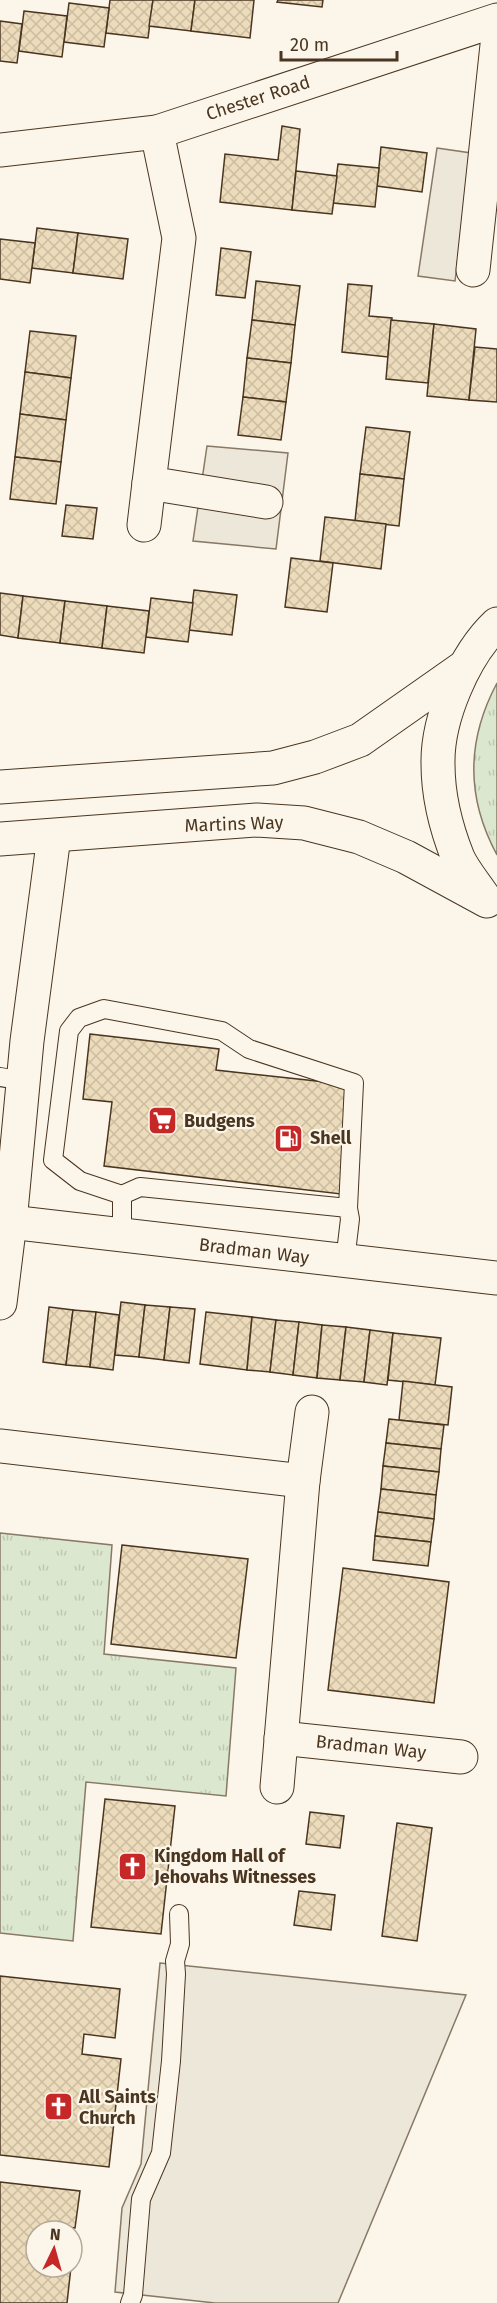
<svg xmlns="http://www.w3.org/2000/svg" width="497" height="2303" font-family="'Fira Sans',sans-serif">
<defs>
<pattern id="grass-tufts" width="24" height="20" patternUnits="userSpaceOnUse" patternTransform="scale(1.5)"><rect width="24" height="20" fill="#dce7d0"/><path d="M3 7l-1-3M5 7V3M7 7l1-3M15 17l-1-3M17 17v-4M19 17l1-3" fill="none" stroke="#bec7b2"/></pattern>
<pattern id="building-cross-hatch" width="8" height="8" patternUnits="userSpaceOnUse" patternTransform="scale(1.5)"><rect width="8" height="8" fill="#ecdcbc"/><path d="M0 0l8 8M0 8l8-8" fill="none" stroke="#ccbda1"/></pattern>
</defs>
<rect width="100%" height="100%" fill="#fbf6e9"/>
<g fill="url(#grass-tufts)" stroke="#887966" stroke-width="1.5">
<path d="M497,683V855C466,798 466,741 497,683Z"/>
<path d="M0,1533L112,1545L104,1654L236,1668L226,1796L86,1782L73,1941L0,1933Z"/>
</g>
<g fill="#ede7d9" stroke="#887966" stroke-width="1.5">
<path d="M437,148L471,153L455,281L418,276Z"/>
<path d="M207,446L288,453L276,549L193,541Z"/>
<path d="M160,1963L466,1995L338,2303H215L115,2292L122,2208L141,2164Z"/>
</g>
<g fill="url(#building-cross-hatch)" stroke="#4a3520" stroke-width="1.5">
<path d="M110,0H153L148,38L106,33Z"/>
<path d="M153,0H195L191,31L149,26Z"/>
<path d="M195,0H254L250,38L191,31Z"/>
<path d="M278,0H323L322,7L277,2Z"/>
<path d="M69,3L109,8L104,47L64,42Z"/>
<path d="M24,11L67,16L62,57L19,51Z"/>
<path d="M0,21L22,24L17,63L0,61Z"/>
<path d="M282,126L300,129L292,210L220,202L225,154L278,160Z"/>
<path d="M381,147L427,153L422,192L377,186Z"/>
<path d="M338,164L379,168L375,207L333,203Z"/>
<path d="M296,171L337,176L332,214L292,210Z"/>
<path d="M37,228L78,233L73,273L32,268Z"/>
<path d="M78,233L128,239L123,279L73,273Z"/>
<path d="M0,239L35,243L30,283L0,279Z"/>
<path d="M221,248L251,252L245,298L216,295Z"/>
<path d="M256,281L300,286L295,325L252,320Z"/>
<path d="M348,284L372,286L369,316L392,318L388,357L342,352Z"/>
<path d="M252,320L295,325L291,363L247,358Z"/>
<path d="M391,320L434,324L428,383L386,379Z"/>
<path d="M434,324L476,329L469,400L427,396Z"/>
<path d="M30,331L76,336L71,378L25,372Z"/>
<path d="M475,347L497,349V402L469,400Z"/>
<path d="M247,358L291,363L286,402L243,397Z"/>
<path d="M25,372L71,378L66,420L20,414Z"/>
<path d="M243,397L286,402L281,440L238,435Z"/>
<path d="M20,414L66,420L61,462L15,457Z"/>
<path d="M366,427L410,432L404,479L360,474Z"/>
<path d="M15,457L61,462L56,504L10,499Z"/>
<path d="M360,474L404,479L399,526L355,521Z"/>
<path d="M66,505L97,508L93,539L62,536Z"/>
<path d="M325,517L386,524L381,569L320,561Z"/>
<path d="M291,558L333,563L327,612L285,607Z"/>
<path d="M194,590L237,595L232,635L189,630Z"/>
<path d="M0,593L23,596L18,638L0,635Z"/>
<path d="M23,596L65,601L60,643L18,638Z"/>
<path d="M151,598L193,603L188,642L146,637Z"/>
<path d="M65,601L107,606L102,648L60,643Z"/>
<path d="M107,606L149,611L144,653L102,648Z"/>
<path d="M90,1034L219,1049L216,1070L353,1085L341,1194L104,1166L112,1102L83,1099Z"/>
<path d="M121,1302L145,1305L139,1357L115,1355Z"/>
<path d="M145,1305L170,1307L164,1360L139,1357Z"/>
<path d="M49,1307L73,1310L66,1365L43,1362Z"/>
<path d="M170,1307L195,1309L189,1363L164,1360Z"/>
<path d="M73,1310L96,1312L90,1367L66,1365Z"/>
<path d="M96,1312L119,1315L113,1370L90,1367Z"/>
<path d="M206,1312L252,1317L247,1370L200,1364Z"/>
<path d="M252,1317L276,1320L270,1372L247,1370Z"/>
<path d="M276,1320L299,1322L293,1375L270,1372Z"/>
<path d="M299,1322L322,1325L317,1378L293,1375Z"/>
<path d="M322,1325L346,1327L340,1380L317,1378Z"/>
<path d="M346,1327L370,1330L364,1382L340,1380Z"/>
<path d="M370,1330L393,1333L387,1385L364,1382Z"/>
<path d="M393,1333L441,1338L435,1385L388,1380Z"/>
<path d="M403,1381L452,1387L448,1425L399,1420Z"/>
<path d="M389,1419L444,1425L441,1449L386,1443Z"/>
<path d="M386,1443L441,1449L439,1472L383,1466Z"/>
<path d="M383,1466L439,1472L436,1495L381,1489Z"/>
<path d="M381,1489L436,1495L434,1519L378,1512Z"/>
<path d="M378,1512L434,1519L431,1542L375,1536Z"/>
<path d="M375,1536L431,1542L428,1566L373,1560Z"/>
<path d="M122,1545L248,1559L236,1658L111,1644Z"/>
<path d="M343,1568L449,1582L434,1703L328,1690Z"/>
<path d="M105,1799L175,1806L161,1934L91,1927Z"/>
<path d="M310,1812L344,1816L340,1848L306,1844Z"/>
<path d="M397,1823L432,1828L417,1941L382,1936Z"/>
<path d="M299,1891L335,1895L331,1930L294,1925Z"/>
<path d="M0,1976L120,1989L115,2038L84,2034L82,2054L121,2059L109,2167L0,2155Z"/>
<path d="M0,2182L80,2191L75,2228L50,2225L49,2231H36V2267H71L67,2303H0Z"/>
</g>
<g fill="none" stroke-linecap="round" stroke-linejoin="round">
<defs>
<g id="service">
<path d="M0,1077L24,1081"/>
<path d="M122,1195L80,1181L53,1160L69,1031L79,1018L104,1009L222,1031L249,1049L354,1083L348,1208"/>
<path d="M122,1235V1195L140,1187L348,1208L350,1219L345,1261"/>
<path d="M130,2303L133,2295L141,2199L161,2153L171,2061L176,1974L175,1961L180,1944L179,1914"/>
</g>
<g id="minor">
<path d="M157,132L179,238L149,483L266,502"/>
<path d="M0,150L157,132L497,20"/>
<path d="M473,270L497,45"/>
<path d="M144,525L149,483"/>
<path d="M10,1222L497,1278"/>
<path d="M0,1303L10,1222L27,1041L54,836"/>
<path d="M0,1446L303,1481"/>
<path d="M281,1738L461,1757"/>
<path d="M277,1787L303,1481L312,1412"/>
</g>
<g id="primary">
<path d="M0,787L273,768L315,757L360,740L464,667"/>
<path d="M0,839L257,820L304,823L359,837L406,857L487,901"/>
<path d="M483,896C475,884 464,871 458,858C446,828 438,797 438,764C437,719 464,655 497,624"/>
</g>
</defs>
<use href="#service" stroke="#4a3520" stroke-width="20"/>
<use href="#minor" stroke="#4a3520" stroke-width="35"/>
<use href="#primary" stroke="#4a3520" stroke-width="35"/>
<use href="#service" stroke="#fbf6e9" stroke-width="18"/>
<use href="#minor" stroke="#fbf6e9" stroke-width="33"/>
<use href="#primary" stroke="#fbf6e9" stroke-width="33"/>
</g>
<defs>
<symbol id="supermarket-square" viewBox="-11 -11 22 22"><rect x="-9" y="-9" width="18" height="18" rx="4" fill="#c62828" stroke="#fbf6e9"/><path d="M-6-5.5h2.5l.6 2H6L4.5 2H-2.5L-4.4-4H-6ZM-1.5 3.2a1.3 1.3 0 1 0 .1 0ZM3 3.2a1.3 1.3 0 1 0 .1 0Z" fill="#fff"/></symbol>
<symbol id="fuel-square" viewBox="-11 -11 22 22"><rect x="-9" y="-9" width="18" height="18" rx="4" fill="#c62828" stroke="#fbf6e9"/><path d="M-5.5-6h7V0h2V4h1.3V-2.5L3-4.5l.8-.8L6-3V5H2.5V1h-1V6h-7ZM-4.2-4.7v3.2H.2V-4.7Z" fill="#fff"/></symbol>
<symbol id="church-square" viewBox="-11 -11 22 22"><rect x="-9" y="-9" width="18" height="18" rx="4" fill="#c62828" stroke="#fbf6e9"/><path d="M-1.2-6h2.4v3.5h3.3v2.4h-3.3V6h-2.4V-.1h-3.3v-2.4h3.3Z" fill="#fff"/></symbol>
</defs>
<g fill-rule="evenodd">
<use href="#supermarket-square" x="146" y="1104" width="33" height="33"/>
<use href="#fuel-square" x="272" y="1122" width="33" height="33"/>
<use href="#church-square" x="116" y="1850" width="33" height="33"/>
<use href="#church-square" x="42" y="2090" width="33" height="33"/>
</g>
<g text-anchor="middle" stroke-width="4.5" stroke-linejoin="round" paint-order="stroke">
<g font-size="18" fill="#4a3520" stroke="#fbf6e9">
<text transform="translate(258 98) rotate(-18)" y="6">Chester Road</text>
<text transform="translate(234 824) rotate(-2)" y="6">Martins Way</text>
<text transform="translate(254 1251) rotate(7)" y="6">Bradman Way</text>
<text transform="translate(371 1747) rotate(6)" y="6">Bradman Way</text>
</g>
<g font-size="18" font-weight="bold" fill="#4a3520" stroke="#fbf6e9" text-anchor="start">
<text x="184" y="1127">Budgens</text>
<text x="310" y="1144">Shell</text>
<text x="154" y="1862">Kingdom Hall of<tspan x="154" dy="21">Jehovahs Witnesses</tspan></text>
<text x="79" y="2103">All Saints<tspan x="79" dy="21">Church</tspan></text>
</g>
</g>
<g transform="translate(54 2249) rotate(5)"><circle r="28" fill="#fbf6e9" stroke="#b4a999" stroke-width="1.5"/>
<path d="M0-4.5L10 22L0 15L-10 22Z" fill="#c62828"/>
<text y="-9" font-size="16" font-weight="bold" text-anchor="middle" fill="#4a3520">N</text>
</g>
<path d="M281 51v9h116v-9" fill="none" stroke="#4a3520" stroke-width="3"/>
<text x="290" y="51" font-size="18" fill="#4a3520" stroke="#fbf6e9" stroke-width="4.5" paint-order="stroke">20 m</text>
</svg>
